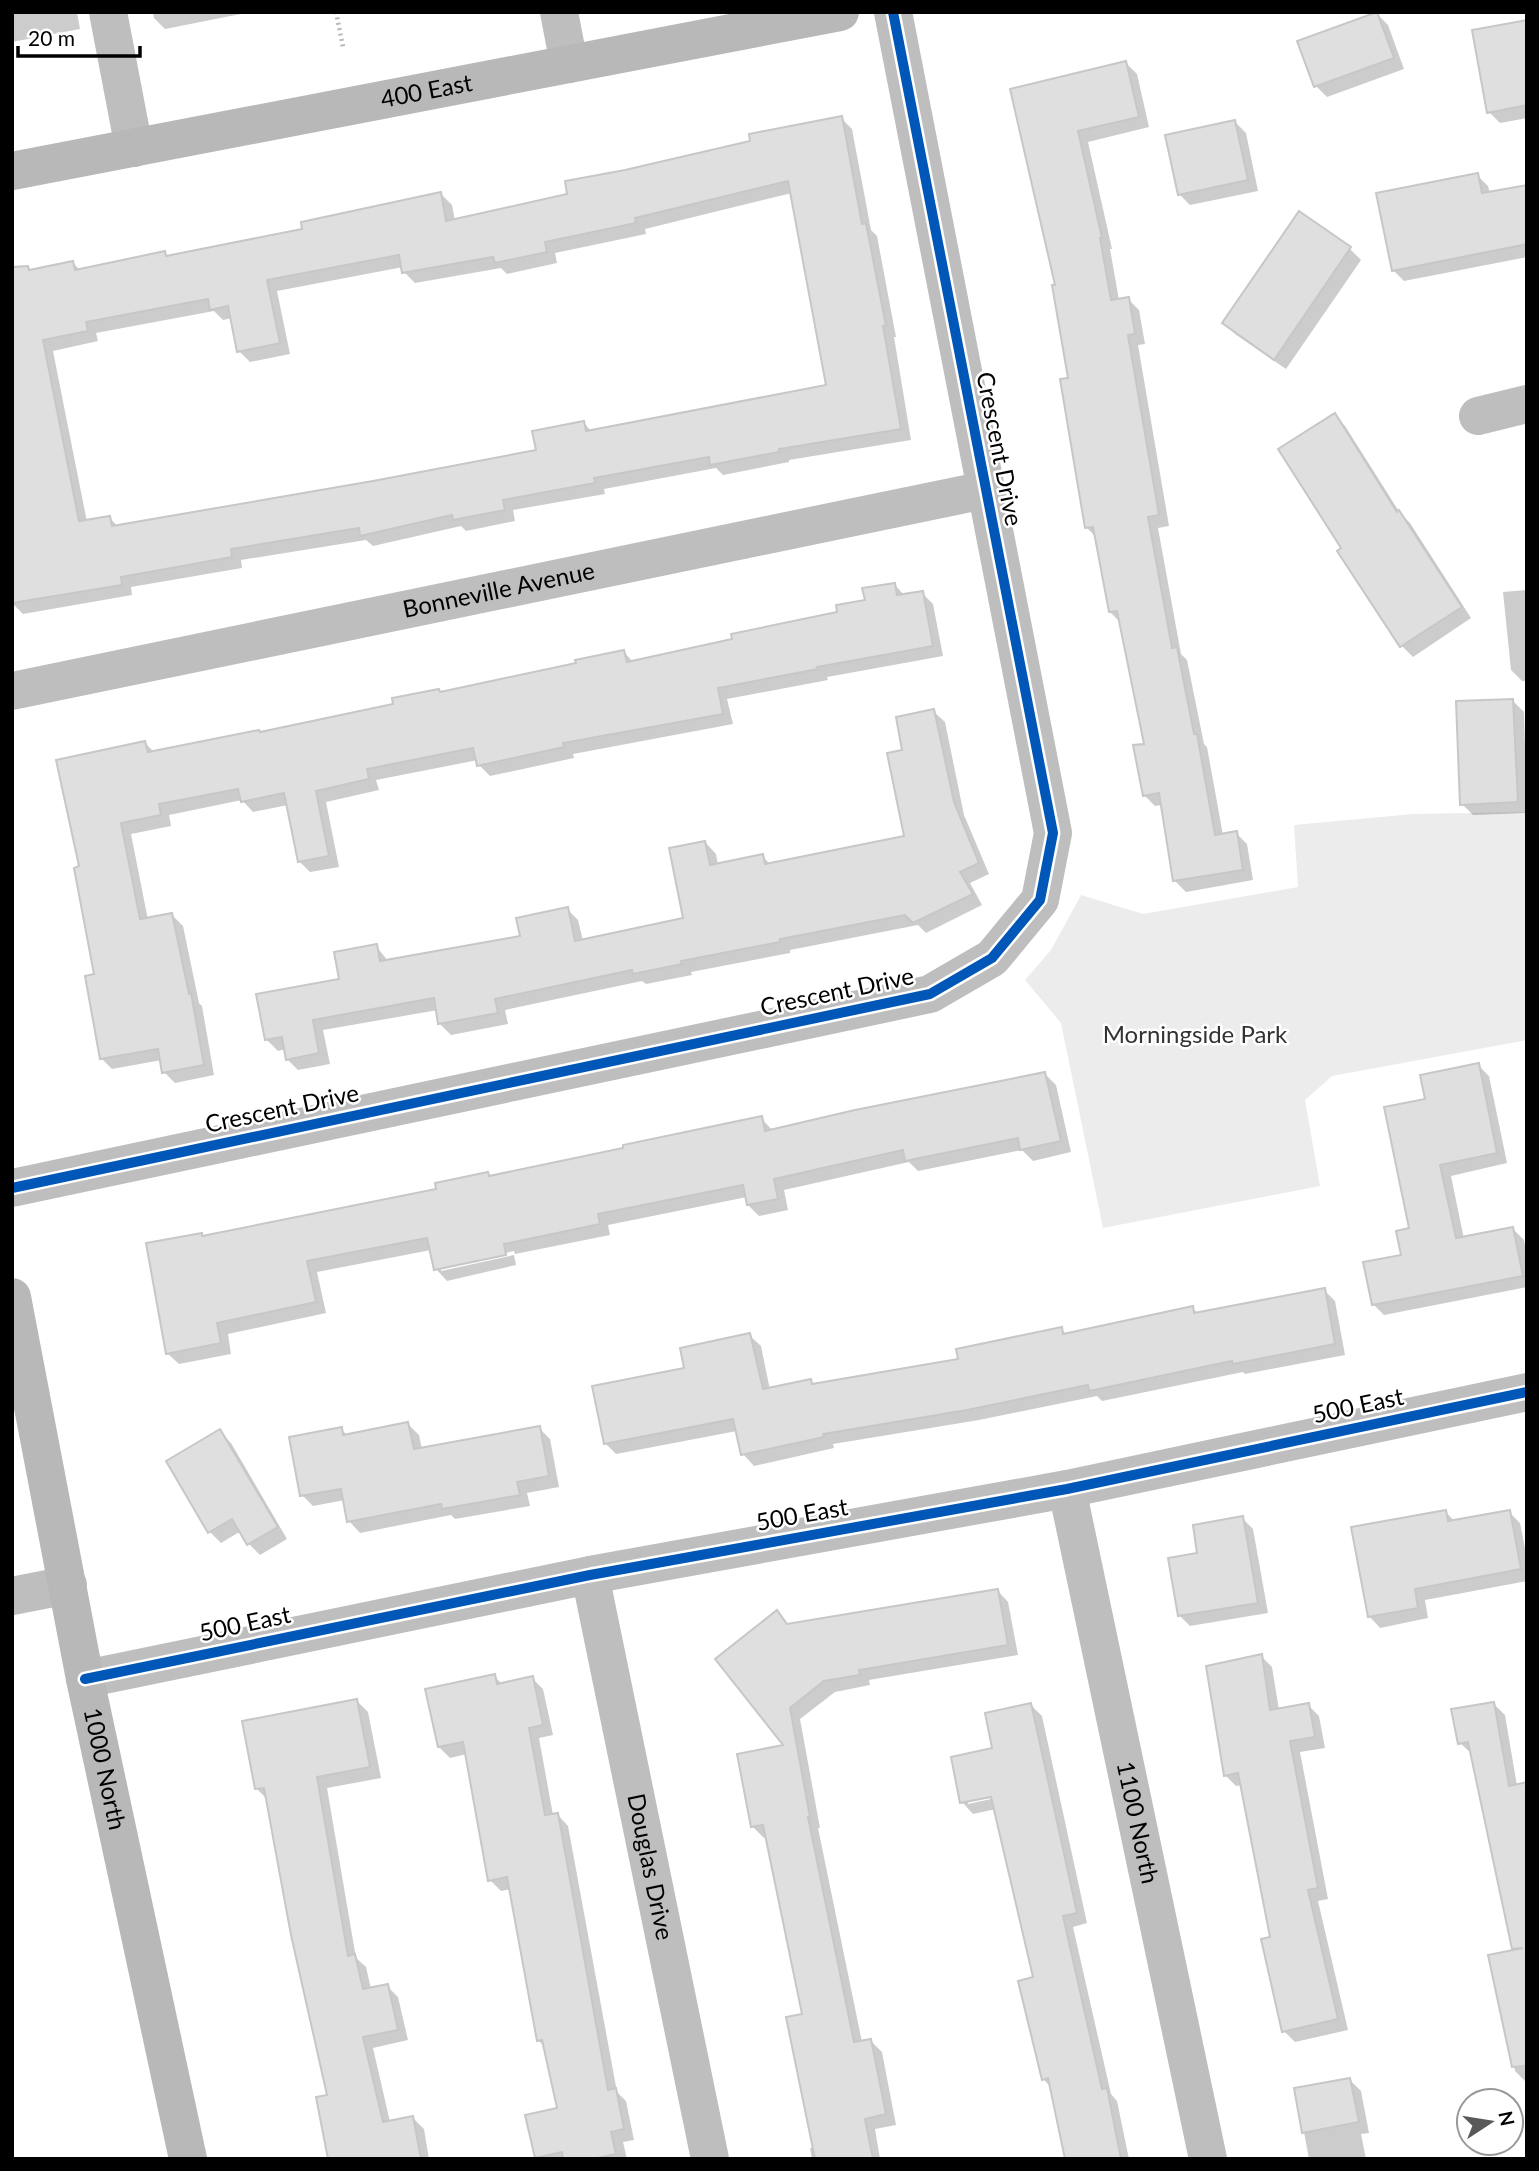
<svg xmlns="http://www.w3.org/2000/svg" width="1539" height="2171" font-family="Lato,sans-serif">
<rect width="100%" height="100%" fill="#fff"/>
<path fill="#ececec" d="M1527,812V1040L1332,1076L1305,1100L1320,1186L1103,1228L1061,1023L1025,980L1051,950L1081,895L1143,914L1298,887L1294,825L1413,814Z"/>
<g fill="#0003" fill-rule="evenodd">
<path d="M12,12H77L80,29L12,42Z"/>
<path d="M153,12H251L165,29L154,18Z"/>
<path d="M1377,14L1388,25L1404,69L1327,97L1316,86Z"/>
<path d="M1527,22V118L1500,123L1489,112Z"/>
<path d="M1126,63L1137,74L1149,127L1088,142L1112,249H1110L1119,300L1128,299L1139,310L1145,344L1138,345L1169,526L1158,528L1181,654L1187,660L1204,744L1207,747L1223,835L1236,833L1247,844L1253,880L1186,892L1175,881L1162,805L1155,806L1144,795L1146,745L1121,623L1110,612L1096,537L1087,528L1058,286L1012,90Z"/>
<path d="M841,118L852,129L871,230L877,236L896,337H894L911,440L789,460V462L723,475L716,468L604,489L605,494L513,510L515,521L466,531L461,526L373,546L366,540L241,560L242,568L131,587L132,595L23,614L12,603V275L73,263L80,270L164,253L168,257L304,231L441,194L452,205L455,221L569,196L626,172ZM792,193L828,386L592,432L584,423L538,452L118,527L110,518L87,522L53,351L98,341L96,333L214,311L223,320L232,318L239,351L250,362L290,354L277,291L403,267L404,272L415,283L501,268L507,274L557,263L555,253L646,234L645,229Z"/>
<path d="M1235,122L1246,133L1258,191L1190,205L1179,194Z"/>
<path d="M1477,175L1488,186L1490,193L1527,187V257L1404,281L1393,270Z"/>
<path d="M1299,213L1350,249L1361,260L1286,369L1235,334L1224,323Z"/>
<path d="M1334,415L1345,426L1400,513L1410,523L1471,618L1413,657L1402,646L1340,551L1343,549Z"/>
<path d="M894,584L905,596L922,593L933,604L943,656L827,677L828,680L727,699L733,724L573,754L574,758L490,776L479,765L478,760L376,780L379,790L326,802L339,867L310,872L299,861L288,805L253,812L242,800L169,815L171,826L131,834L148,920L172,915L183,926L199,1003L202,1006L214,1075L175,1083L164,1072L162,1060L112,1069L101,1058L96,975L81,868L145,743L155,753L261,734L624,652L633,662L734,641L839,614L867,601Z"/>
<path d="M1527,590V681H1522L1511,670L1503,592Z"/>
<path d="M1513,701L1524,712L1527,813L1473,815L1462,804Z"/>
<path d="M933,711L945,722L964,815L989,874L970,883L982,905L926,933L918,925L790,950V953L691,972L692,975L646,984L642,981L505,1010L508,1024L451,1035L440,1024L438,1010L323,1030L330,1064L298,1070L287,1059L286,1049L278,1051L267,1040L341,980L376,946L388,961L522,937L567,909L578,920L583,941L685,919L705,842L716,854L718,865L762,856L770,864L906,838L904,751Z"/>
<path d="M1478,1065L1489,1076L1507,1163L1451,1176L1464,1239L1513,1229L1524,1240L1527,1256V1287L1384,1315L1373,1304L1403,1256L1411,1230L1427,1100Z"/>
<path d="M1045,1074L1056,1085L1071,1152L1033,1161L1022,1150L918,1171L909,1162L784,1190L788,1210L759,1216L748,1205L747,1197L608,1225L610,1235L515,1254L514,1251L441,1267V1271L514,1255L516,1265L447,1281L436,1269L431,1250L317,1272L326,1313L228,1334L231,1354L179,1364L167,1353L201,1235L204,1238L438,1190L487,1173L491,1177L761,1118L773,1131Z"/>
<path d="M1324,1290L1335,1301L1345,1355L1245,1374L1243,1372L1102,1401L1097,1396L979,1420L833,1444L834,1448L754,1466L743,1454L737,1431L616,1454L605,1443L686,1370L749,1335L761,1346L770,1390L810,1381L814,1385L960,1361L1061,1329L1067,1335L1193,1308L1198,1314Z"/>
<path d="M408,1424L419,1435L422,1449L539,1428L550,1439L559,1487L527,1493L530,1506L455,1519L451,1515L360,1533L349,1521L345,1500L313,1506L302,1495L341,1429L348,1436Z"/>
<path d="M220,1432L231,1443L287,1539L260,1555L249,1544L241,1531L221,1543L210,1532Z"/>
<path d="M1445,1511L1455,1522L1509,1512L1520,1523L1527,1558V1581L1425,1600L1428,1618L1380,1628L1369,1616Z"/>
<path d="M1242,1518L1253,1529L1268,1613L1190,1626L1179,1615L1199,1554Z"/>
<path d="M997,1590L1008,1602L1018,1655L869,1680L870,1685L835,1692L800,1719L820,1828H818L862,2042L871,2041L882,2052L896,2125L875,2129L880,2159H812L810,2148L815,2147L804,2015L767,1837L764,1838L753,1827L786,1747L777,1613L789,1625Z"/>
<path d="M1261,1656L1272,1667L1279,1710L1308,1705L1319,1716L1325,1748L1300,1752L1328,1899L1318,1901L1348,2030L1295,2042L1284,2031L1272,1939L1242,1785L1236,1786L1225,1775Z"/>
<path d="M494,1676L503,1685L532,1678L543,1689L553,1735L539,1738L553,1815L557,1814L568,1826L617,2092L626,2101L634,2140L623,2142L627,2159H538L536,2157L559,2109L546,2048L539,2041L511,1889L501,1891L490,1880L467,1754L450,1758L439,1747Z"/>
<path d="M357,1701L368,1712L381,1778L327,1788L356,1958L366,1967L371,1989L387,1986L398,1997L408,2040L373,2048L390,2122L413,2118L424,2129L429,2159H330L329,2096L269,1801L257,1789Z"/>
<path d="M1494,1704L1505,1715L1517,1786L1527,1784L1526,2082L1515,2071L1490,1956L1514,1951L1472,1754L1460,1743Z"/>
<path d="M1031,1705L1042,1716L1087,1923L1073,1927L1111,2094L1117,2101L1129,2159H1066L1051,2087L1043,2079L1035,1979L996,1809L973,1814L962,1802L994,1749ZM999,1793L1000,1797L968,1804V1800Z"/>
<path d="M12,1860L14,1862V1957H12Z"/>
<path d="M1350,2080L1361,2091L1369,2133L1361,2134L1366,2159H1309L1296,2089Z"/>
</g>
<g fill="#dfdfdf" stroke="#c7c7c7" stroke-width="2" fill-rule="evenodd">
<path d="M1377,12L1394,58L1314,87L1297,41Z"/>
<path d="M1527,20V105L1487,113L1472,30Z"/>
<path d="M1126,61L1139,117L1078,131L1102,238H1100L1111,300L1129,297L1135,334L1128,335L1159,515L1148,517L1172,648L1177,647L1194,734H1197L1215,835L1237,831L1243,870L1173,881L1159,793L1143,796L1133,745L1144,744L1117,611L1109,612L1093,527L1085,528L1060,379L1068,378L1052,285H1055L1010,89Z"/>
<path d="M842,116L862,224L866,223L886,326H883L901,429L779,449V452L710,465L709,457L594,478L595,483L503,500L505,510L453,520L452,515L360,536L359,528L231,549L232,557L121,577L122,585L12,603V267L28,266L29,270L73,261L75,270L165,251L166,256L302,229L301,222L441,192L446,221L567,194L565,181L625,170L750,141L749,134ZM788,181L826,385L586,431L584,421L532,431L536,450L373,481L112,526L110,516L79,521L43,340L88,331L86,322L208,299L210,310L228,306L237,352L280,343L267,280L399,255L402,273L493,257L495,263L547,252L545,242L636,223L635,218Z"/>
<path d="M1235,120L1248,180L1178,195L1165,135Z"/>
<path d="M1478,173L1482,193L1527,185V244L1392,271L1376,193Z"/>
<path d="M1299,211L1351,247L1274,360L1222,323Z"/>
<path d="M1335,413L1397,512L1399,510L1462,607L1400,647L1337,551L1341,548L1278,449Z"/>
<path d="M895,583L897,595L923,591L933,646L817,667L818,669L718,688L723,714L563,743L564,747L477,766L473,748L367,769L369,779L316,791L329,856L298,862L284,793L241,802L238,789L159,804L161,815L121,823L140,919L172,913L189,994L191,993L204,1065L162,1073L158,1049L100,1059L85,976L94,974L74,868L79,866L56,760L145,741L148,752L259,730L260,732L393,704L392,698L439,689L440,692L576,663L575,660L624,650L627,662L732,639L731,634L837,612L836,605L865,600L862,588Z"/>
<path d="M1513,699L1518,802L1460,805L1456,701Z"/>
<path d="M934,709L954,802L979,863L960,872L973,894L913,923L905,915L780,939V942L681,961L682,964L633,974L632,970L495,999L498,1013L438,1024L434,998L313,1020L319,1053L286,1060L282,1037L265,1040L256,994L339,979L334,952L377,944L380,961L520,936L516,918L568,907L575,941L683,918L669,848L705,841L710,865L763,854L765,864L904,836L887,753L902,750L896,717Z"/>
<path d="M1479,1063L1497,1153L1440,1165L1456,1238L1513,1227L1523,1276L1372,1305L1363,1262L1401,1255L1396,1231L1409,1228L1384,1107L1425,1099L1420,1075Z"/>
<path d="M1045,1072L1061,1141L1020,1150L1018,1138L905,1161L903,1150L774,1179L778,1199L747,1205L743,1185L598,1214L600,1224L504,1244L506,1255L434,1270L427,1238L307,1261L316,1302L217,1323L221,1343L166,1354L146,1243L202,1233V1236L436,1189L435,1183L488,1172L489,1176L623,1148V1145L762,1116L765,1131L855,1110Z"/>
<path d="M1325,1288L1335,1344L1233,1364L1232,1361L1089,1391L1088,1385L967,1410L823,1434L824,1437L741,1455L733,1419L604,1444L592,1386L684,1368L680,1348L750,1333L763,1389L811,1379L812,1384L958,1359L956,1349L1062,1327L1063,1334L1193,1306L1194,1313Z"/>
<path d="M408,1422L414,1449L540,1426L549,1476L517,1482L520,1495L442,1509L441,1504L347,1522L341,1489L300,1496L289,1437L342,1427L343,1435Z"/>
<path d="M220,1429L278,1527L247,1545L232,1519L208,1533L166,1461Z"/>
<path d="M1446,1510L1448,1521L1510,1510L1521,1569L1415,1589L1418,1608L1368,1617L1351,1527Z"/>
<path d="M1243,1516L1258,1603L1178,1616L1168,1558L1197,1553L1193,1525Z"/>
<path d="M998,1589L1008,1645L859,1670L860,1675L824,1681L790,1708L810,1817H808L854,2042L871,2039L886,2114L865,2119L873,2159H815L786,2017L802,2014L763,1825L751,1827L737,1754L783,1745L715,1659L777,1610L787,1624Z"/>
<path d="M1262,1654L1270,1710L1309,1703L1315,1737L1290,1741L1318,1888L1308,1890L1338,2019L1282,2032L1261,1939L1270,1937L1238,1773L1224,1776L1206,1666Z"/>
<path d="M495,1674L497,1684L533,1676L543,1725L529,1728L545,1815L558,1813L608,2090L616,2088L624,2129L611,2132L616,2154L593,2159H563L562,2152L535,2158L525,2115L557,2108L542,2040L537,2041L507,1877L488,1881L463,1742L438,1747L425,1689Z"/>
<path d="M357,1699L370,1767L317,1777L348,1956L355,1954L363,1989L388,1984L398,2030L363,2037L383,2122L413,2116L421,2159H328L316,2097L327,2095L291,1935L264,1788L255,1789L242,1721Z"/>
<path d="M1494,1702L1509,1786L1527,1782V2066L1512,2067L1488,1955L1523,1948L1512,1949L1468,1742L1458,1744L1451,1709Z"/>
<path d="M1031,1703L1077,1913L1063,1916L1102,2089L1107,2088L1121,2159H1065L1048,2078L1042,2080L1018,1981L1033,1977L991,1797L960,1803L951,1757L992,1748L985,1713Z"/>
<path d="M1350,2078L1359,2122L1302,2133L1294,2088Z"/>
</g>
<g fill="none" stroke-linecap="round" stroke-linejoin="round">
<path stroke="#b9b9b9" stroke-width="4.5" stroke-dasharray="2 3.5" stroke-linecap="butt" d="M336,12L343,47"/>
<g stroke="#bebebe" stroke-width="38">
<path d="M108,12L134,148"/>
<path d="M559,12L569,64"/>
<path d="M1478,416L1527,404"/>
<path id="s1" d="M12,691L985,490"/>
<path d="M12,1188L930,994L992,958L1040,900L1053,833L893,12"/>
<path id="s2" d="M1067,1489L1208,2159"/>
<path id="s3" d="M590,1575L710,2159"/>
<path d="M12,1596L68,1585"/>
<path d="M85,1679L590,1575L1067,1489L1527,1392"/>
</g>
<g stroke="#b8b8b8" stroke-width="38">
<path id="s4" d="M12,171L840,12"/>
<path id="s5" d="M12,1297L85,1679L188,2159"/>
</g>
<defs>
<g id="cycleway">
<path d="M12,1188L930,994L992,958L1040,900L1053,833L893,12"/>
<path d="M85,1679L590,1575L1067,1489L1527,1392"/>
</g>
</defs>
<use href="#cycleway" stroke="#fff" stroke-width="15"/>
<use href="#cycleway" stroke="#0057b8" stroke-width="10"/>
</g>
<g text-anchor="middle" stroke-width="5" stroke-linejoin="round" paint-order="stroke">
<g font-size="24" fill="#000" stroke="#fff">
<text dy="8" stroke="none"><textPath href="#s4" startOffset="422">400 East</textPath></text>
<text transform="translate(999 449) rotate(79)" y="8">Crescent Drive</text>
<text dy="8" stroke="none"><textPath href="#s1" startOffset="497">Bonneville Avenue</textPath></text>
<text transform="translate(837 992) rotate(-12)" y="8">Crescent Drive</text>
<text transform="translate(282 1109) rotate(-12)" y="8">Crescent Drive</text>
<text transform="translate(1358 1406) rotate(-12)" y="8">500 East</text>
<text transform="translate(802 1515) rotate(-10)" y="8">500 East</text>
<text transform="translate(245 1624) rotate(-12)" y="8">500 East</text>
<text dy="8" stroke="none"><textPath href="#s5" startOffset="481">1000 North</textPath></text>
<text dy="8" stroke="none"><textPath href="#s2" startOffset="341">1100 North</textPath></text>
<text dy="8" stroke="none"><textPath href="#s3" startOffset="298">Douglas Drive</textPath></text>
</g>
<g font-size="24" fill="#333" stroke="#fff">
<text x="1195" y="1043">Morningside Park</text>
</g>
</g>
<rect width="1539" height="2171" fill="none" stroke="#000000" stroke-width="28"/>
<g transform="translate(1490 2122) rotate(78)"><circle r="33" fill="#ffffff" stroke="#999999" stroke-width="2"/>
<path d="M0-5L12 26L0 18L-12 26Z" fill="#595959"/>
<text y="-10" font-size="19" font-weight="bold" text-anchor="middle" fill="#000000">N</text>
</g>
<path d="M18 46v10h122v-10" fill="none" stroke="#000000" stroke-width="3.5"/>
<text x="28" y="46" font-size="21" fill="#000000" stroke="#ffffff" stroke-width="5" paint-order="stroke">20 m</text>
</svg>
